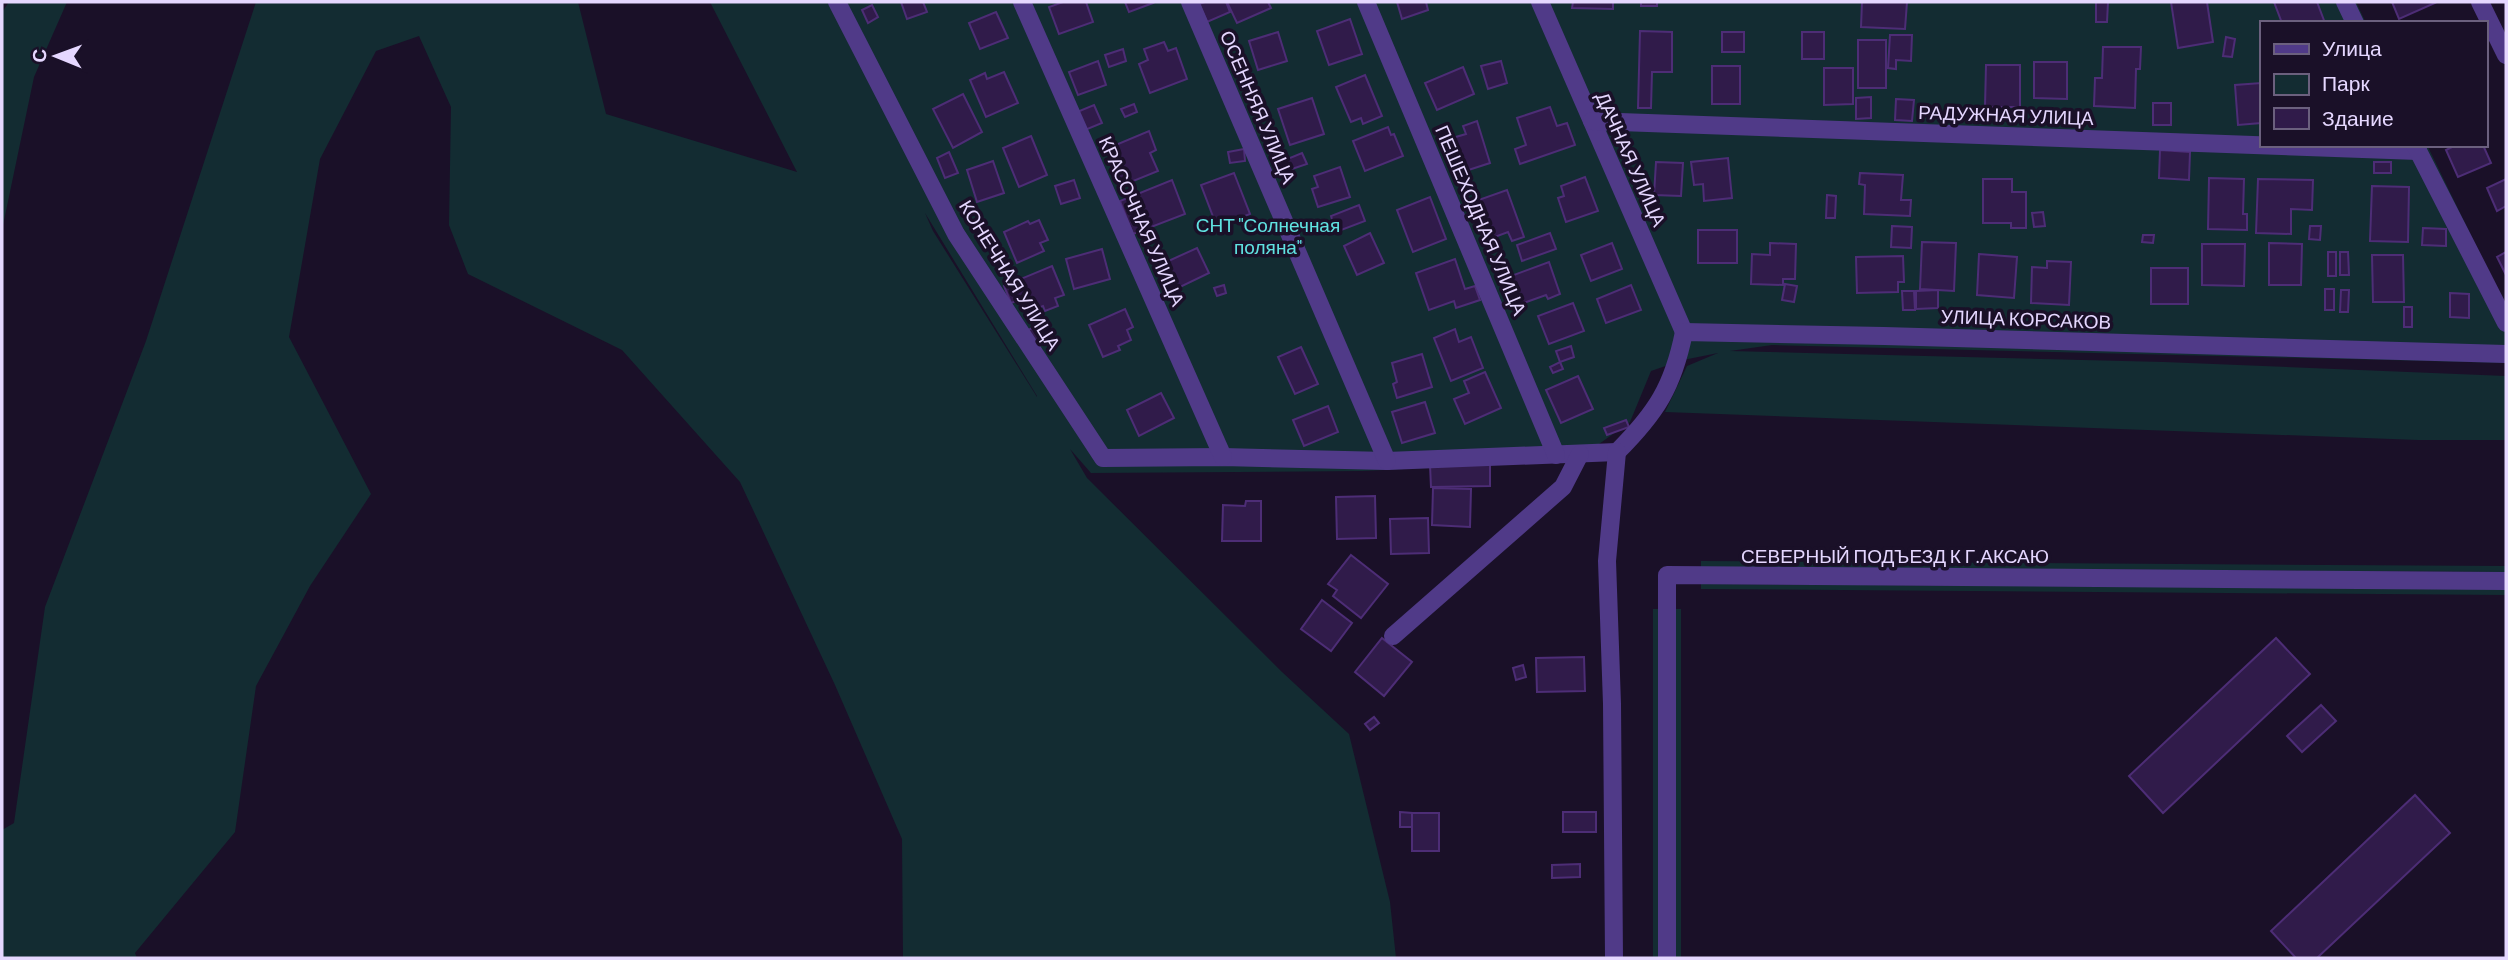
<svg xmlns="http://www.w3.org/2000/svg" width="2508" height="960" font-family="Barlow,sans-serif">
<rect width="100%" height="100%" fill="#1a1028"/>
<g fill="#132c32" fill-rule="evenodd">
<path d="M9,2H67L34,77L2,230V12Z"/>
<path d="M256,2H578L606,114L797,172L710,2H2356L2366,23H2261V145H2427L2506,307V363L1772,345L1730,351L2164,362L2506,376V440H2418L1665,412L1687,366L1718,353L1683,360L1651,371L1630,422L1575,461L1363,471L1091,473L1070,449L1087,478L1282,672L1349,734L1390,902L1396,958H903L902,839L835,685L740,482L622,350L468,274L449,225L451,107L419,36L376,51L320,159L289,337L371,494L310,586L256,686L235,832L135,953L137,958H2V830L14,823L45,607L146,341ZM925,213L1037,396V397L933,231Z"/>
<path d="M1701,561L2506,566V572L1701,567Z"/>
<path d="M1701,584L2506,589V595L1701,589Z"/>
<path d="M1653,609H1658L1659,958H1653Z"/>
<path d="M1675,609H1681V958H1676Z"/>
</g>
<g fill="#301b4a" stroke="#4d2d76" stroke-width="2">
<path d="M901,2H923L927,12L907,19Z"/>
<path d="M1063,2H1086L1093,22L1059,34L1049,7Z"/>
<path d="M1125,2H1152L1153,3L1129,12Z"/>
<path d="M1205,2H1226L1230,12L1207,22L1199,4Z"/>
<path d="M1227,2H1268L1271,8L1237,23Z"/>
<path d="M1397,2H1426L1428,10L1402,19Z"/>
<path d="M1573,2H1613V9L1572,8Z"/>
<path d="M1641,2H1686H1657V6H1641Z"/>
<path d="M1862,2H1907L1905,29L1861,27Z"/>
<path d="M2096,2H2108L2107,22H2096Z"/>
<path d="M2171,2H2207L2213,42L2178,48Z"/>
<path d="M2274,2H2317L2325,23H2282Z"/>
<path d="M2392,2H2434L2435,3L2399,19Z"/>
<path d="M872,5L878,17L868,23L862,10Z"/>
<path d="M996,12L1008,38L980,49L969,23Z"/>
<path d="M1350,19L1362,54L1329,65L1317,31Z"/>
<path d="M1640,31L1672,32V72H1652L1651,108H1638Z"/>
<path d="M1278,32L1287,61L1258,70L1249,41Z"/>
<rect x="1722" y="32" width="22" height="20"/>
<rect x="1802" y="32" width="22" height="27"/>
<path d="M1890,35H1912L1911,61L1896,60V69L1888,68Z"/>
<path d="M2226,37L2235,39L2232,57L2223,56Z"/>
<rect x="1858" y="40" width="28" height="48"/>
<path d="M1164,42L1168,51L1176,48L1187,79L1150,93L1139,64L1148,60L1144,49Z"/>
<path d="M2103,47H2141L2140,69H2136L2135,108L2094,106L2095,78H2102Z"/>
<path d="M1123,49L1126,61L1109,67L1105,55Z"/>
<path d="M1098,61L1106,85L1078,95L1069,72Z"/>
<path d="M1501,61L1507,83L1488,89L1481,66Z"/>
<path d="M2034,62H2067V99L2034,98Z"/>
<path d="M1986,65H2020V107H1985Z"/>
<rect x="1712" y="66" width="28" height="38"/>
<path d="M1463,67L1474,94L1437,110L1425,83Z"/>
<path d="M1824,68H1853V104L1824,105Z"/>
<path d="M1004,72L1018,103L986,117L970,80L985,73L987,79Z"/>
<path d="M1365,75L1382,116L1363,124L1361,118L1351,122L1336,87Z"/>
<path d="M2261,83V123L2238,125L2235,85Z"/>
<path d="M963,94L982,132L953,148L933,109Z"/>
<path d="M1871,97V118L1856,119V98Z"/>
<path d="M1312,98L1324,134L1290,145L1278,109Z"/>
<path d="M1896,99L1914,100L1912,121L1895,120Z"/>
<rect x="2153" y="103" width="18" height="22"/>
<path d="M1134,104L1137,112L1125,117L1121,109Z"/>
<path d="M1094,105L1102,123L1085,130L1077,112Z"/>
<path d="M1550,107L1557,126L1567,123L1575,145L1520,164L1515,149L1526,145L1517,118Z"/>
<path d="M1477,121L1490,163L1453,175L1442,141L1466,134L1463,126Z"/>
<path d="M1388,127L1391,135L1394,134L1403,156L1365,171L1353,141Z"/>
<path d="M1149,131L1156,150L1150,153L1158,171L1121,186L1106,149Z"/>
<path d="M1031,136L1047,175L1019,187L1003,148Z"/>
<path d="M2456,145H2483L2491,163L2458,177L2446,150Z"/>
<path d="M1244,149L1245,161L1230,163L1228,152Z"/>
<path d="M2160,150L2190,152L2189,180L2159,178Z"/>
<path d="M949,152L958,173L945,178L937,158Z"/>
<path d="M1302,153L1307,164L1289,170L1285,160Z"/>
<path d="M1728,158L1732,198L1704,201L1703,184L1694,185L1691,162Z"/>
<path d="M993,161L1004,193L977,202L967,170Z"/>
<path d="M1656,162L1683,163L1681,196L1654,195Z"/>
<rect x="2374" y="162" width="17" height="11"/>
<path d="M1340,167L1350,197L1318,207L1312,189L1318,187L1314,176Z"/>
<path d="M1234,173L1250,214L1217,227L1201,185Z"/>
<path d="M1860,173L1903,175L1901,200H1911L1910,216L1864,214L1865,185L1859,184Z"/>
<path d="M1585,177L1598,211L1566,222L1558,198L1564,196L1561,186Z"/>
<path d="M2209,178L2244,179L2243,214H2247V230L2208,229Z"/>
<path d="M1983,179H2012V192H2026V228H2011V223H1983Z"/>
<path d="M2258,179L2313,180L2312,210L2291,209V234L2256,233Z"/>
<path d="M2506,179V206L2497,211L2487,188Z"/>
<path d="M1074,180L1080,198L1061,204L1055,186Z"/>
<path d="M1172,180L1185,214L1133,234L1120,201Z"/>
<path d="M2372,186L2409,187L2408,242L2370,241Z"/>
<path d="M1507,190L1524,237L1512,241L1508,232L1484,241L1470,203Z"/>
<path d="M1827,195L1836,196L1835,218H1826Z"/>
<path d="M1430,197L1446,239L1413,252L1397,210Z"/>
<path d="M1359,205L1365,221L1336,232L1331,216Z"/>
<path d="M2043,212L2045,226L2034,227L2032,213Z"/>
<path d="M1039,220L1048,240L1040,243L1044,251L1017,263L1004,232L1028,221L1030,224Z"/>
<path d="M1892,226L1912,227L1911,248L1891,247Z"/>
<path d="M2310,226H2321L2320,240L2309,239Z"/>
<path d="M2423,228L2446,229V246L2422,245Z"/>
<rect x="1698" y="230" width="39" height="33"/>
<path d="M1370,233L1384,263L1357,275L1344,246Z"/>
<path d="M1550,233L1556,249L1522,261L1517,245Z"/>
<path d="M2143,235H2154L2153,243L2142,242Z"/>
<path d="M1922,242L1956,243L1954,291L1920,289Z"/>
<path d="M1612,243L1622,269L1591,281L1581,255Z"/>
<path d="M1770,243L1796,244L1795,279H1783V285L1751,284L1752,254L1770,255Z"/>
<path d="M2269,243L2302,244L2301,285H2269Z"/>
<path d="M2202,244H2245L2244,286L2202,285Z"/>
<path d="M1197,248L1209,273L1176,289L1164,263Z"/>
<path d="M1102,249L1110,279L1074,289L1066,259Z"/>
<rect x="2328" y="252" width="8" height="24"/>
<path d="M2340,252H2348L2349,275H2340Z"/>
<path d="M2506,252V275L2497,257Z"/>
<path d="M1979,254L2017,257L2014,298L1977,295Z"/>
<path d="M2372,255H2403L2404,302H2373Z"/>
<path d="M1903,256L1904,282H1898V292L1857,293L1856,257Z"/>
<path d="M1455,259L1465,289L1475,286L1480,300L1456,308L1454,301L1429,310L1416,273Z"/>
<path d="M2047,261L2071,262L2069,305L2031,303L2032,267L2047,268Z"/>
<path d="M1549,262L1560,294L1548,299L1546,295L1521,304L1511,276Z"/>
<path d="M1052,266L1064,295L1055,298L1058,306L1045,311L1043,306L1030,311L1025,298L1011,303L1004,286Z"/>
<rect x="2151" y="268" width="37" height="36"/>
<path d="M1785,284L1797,286L1794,302L1782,300Z"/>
<path d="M1224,285L1226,293L1217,296L1214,288Z"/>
<path d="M1631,285L1641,310L1606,323L1597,299Z"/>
<rect x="2325" y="289" width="9" height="21"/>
<path d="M1938,290V308L1916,309V291Z"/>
<path d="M2341,290H2349L2348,312H2340Z"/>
<path d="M1902,291H1914L1915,310H1903Z"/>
<path d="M2450,293L2469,294V318L2450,317Z"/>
<path d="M1573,303L1584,331L1549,344L1538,316Z"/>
<rect x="2404" y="307" width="8" height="20"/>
<path d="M1125,309L1133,327L1127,330L1131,340L1118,346L1120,350L1103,357L1089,325Z"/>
<path d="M1045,322L1051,334L1034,342L1028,330Z"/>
<path d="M1455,329L1459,342L1471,337L1483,368L1451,381L1434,338Z"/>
<path d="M1571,346L1574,357L1560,362L1556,351Z"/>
<path d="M1301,347L1318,384L1295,394L1278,357Z"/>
<path d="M1422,354L1432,387L1397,398L1393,384L1397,382L1392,363Z"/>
<path d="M1560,362L1563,369L1553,373L1550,367Z"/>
<path d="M1485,372L1501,408L1465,424L1454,399L1469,393L1464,381Z"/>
<path d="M1578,376L1593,409L1561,423L1546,390Z"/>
<path d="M1161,393L1174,418L1139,436L1127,410Z"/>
<path d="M1425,402L1435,433L1402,443L1392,412Z"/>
<path d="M1328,406L1338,432L1304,446L1293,420Z"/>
<path d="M1626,420L1629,427L1607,435L1604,428Z"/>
<path d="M1490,464V486L1431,487L1430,465Z"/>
<path d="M1433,488L1471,489L1470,527L1432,525Z"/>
<path d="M1375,496L1376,538L1337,539L1336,497Z"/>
<path d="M1246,501H1261V541H1222L1223,505L1245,506Z"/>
<path d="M1428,518L1429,553L1391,554L1390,519Z"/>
<path d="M1351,555L1388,584L1361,618L1333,596L1337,590L1328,584Z"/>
<path d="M1322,600L1352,623L1331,651L1301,629Z"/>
<path d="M1382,638L1412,662L1384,696L1355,672Z"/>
<path d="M2276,638L2310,674L2163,813L2129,776Z"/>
<path d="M1584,657L1585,691L1537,692L1536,658Z"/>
<path d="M1523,665L1526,677L1516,680L1513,668Z"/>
<path d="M2321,705L2336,721L2302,752L2287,736Z"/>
<path d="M1374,717L1379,723L1370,730L1365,724Z"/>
<path d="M2415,795L2450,833L2317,958H2296L2271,931Z"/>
<path d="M1400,812L1412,813V827H1400Z"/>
<rect x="1563" y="812" width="33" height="20"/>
<rect x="1412" y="813" width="27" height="38"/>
<path d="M1580,864V877L1552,878V865Z"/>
</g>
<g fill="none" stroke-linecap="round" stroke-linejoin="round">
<g stroke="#503a88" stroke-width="18">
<path d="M837,2L956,234L1103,458L1223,457L1387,461L1617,452"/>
<path d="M1022,2L1223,457"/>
<path d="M1190,2L1387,461"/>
<path d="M1366,2L1556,455"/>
<path d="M1540,2L1684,332"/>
<path d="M2345,2L2355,23"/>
<path d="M2480,2L2506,55"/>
<path d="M1592,121L2418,151"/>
<path d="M2415,145L2506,323"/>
<path d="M1617,452C1656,413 1673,387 1684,332L1884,336L2506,354"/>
<path d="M1393,636L1563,487L1580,454"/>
<path d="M1614,958L1612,704L1607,561L1617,452"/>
</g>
<path stroke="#503a88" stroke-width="18" d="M1667,958V575L2506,581"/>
</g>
<g text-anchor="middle" stroke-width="7" stroke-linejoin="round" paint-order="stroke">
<g font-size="19" fill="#e5d7ff" stroke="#1a1028">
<text transform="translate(1258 107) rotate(67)" y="7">ОСЕННЯЯ УЛИЦА</text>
<text transform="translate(2006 115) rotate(2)" y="7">РАДУЖНАЯ УЛИЦА</text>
<text transform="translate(1631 159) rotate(66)" y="7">ДАЧНАЯ УЛИЦА</text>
<text transform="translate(1481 220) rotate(67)" y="7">ПЕШЕХОДНАЯ УЛИЦА</text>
<text transform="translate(1142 221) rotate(66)" y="7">КРАСОЧНАЯ УЛИЦА</text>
<text transform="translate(1010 275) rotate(58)" y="7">КОНЕЧНАЯ УЛИЦА</text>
<text transform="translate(2026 319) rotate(2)" y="7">УЛИЦА КОРСАКОВ</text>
<text x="1895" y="563">СЕВЕРНЫЙ ПОДЪЕЗД К Г.АКСАЮ</text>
</g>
<g font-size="19" fill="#60e2e1" stroke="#1a1028">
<text x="1268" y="232">СНТ "Солнечная<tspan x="1268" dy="22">поляна"</tspan></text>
</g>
</g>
<rect width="2508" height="960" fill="none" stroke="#e5d7ff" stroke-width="7"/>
<rect x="2260" y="21" width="228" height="126" fill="#1a1028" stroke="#6b607e" stroke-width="2"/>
<rect x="2274" y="44" width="35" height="10" fill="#503a88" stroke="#6b607e" stroke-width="2"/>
<text x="2322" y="56" font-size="21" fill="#e5d7ff">Улица</text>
<rect x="2274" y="74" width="35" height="21" fill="#132c32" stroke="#6b607e" stroke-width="2"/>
<text x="2322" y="91" font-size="21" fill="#e5d7ff">Парк</text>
<rect x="2274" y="108" width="35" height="21" fill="#301b4a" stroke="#6b607e" stroke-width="2"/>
<text x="2322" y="126" font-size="21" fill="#e5d7ff">Здание</text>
<g transform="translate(56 56) rotate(271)" stroke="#1a1028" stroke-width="5" paint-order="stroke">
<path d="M0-5L12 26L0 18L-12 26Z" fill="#e5d7ff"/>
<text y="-10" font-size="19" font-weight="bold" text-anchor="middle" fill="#e5d7ff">С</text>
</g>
</svg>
